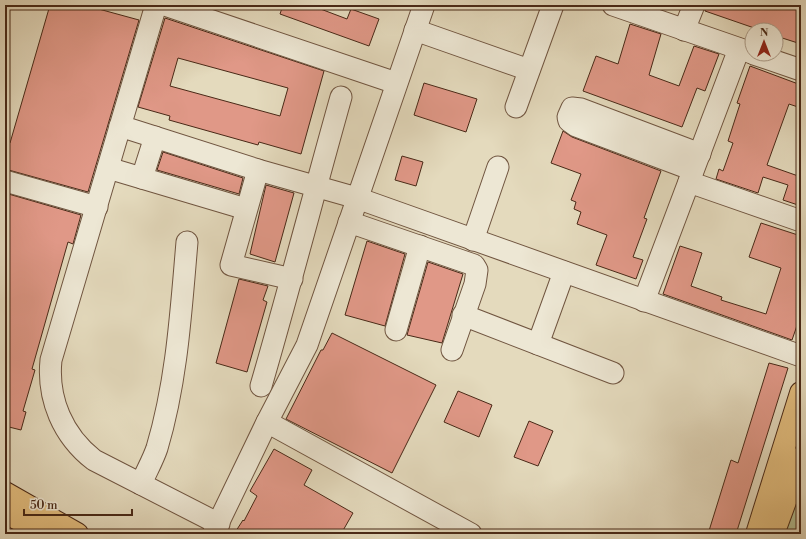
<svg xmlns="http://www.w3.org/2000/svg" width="806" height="539" font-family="'Libre Bodoni',serif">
<rect width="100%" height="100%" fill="#e4dabd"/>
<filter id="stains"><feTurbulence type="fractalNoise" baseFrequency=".005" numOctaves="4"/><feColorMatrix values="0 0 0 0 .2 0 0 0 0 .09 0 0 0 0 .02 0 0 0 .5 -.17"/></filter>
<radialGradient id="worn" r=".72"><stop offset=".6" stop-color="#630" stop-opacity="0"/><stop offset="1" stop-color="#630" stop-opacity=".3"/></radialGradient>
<path fill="#b4c092" stroke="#7e7454" d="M801,465V534H777Z"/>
<g fill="#e09887" stroke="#492917" fill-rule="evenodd">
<path d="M50,5H84L139,20L88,192L5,169V141L10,143Z"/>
<path d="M283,5H310L347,19L351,9L379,19L369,46L280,14Z"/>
<path d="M706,5H801V44L776,36V30H760L705,11Z"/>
<path d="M165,18L324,71L301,154L259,142L258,145L169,120L170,116L138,107ZM178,58L288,88L280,116L170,86Z"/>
<path d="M630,24L661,34L649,75L679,86L694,46L719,54L705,91L697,88L682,127L583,91L596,56L618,64Z"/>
<path d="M750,66L801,85V108L789,104L767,165L801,177V206L783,200L788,185L763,177L758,193L716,179L719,169L723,171L733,143L728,141L740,104L737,103Z"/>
<path d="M424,83L477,99L466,132L414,115Z"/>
<path d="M563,131L572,137L661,171L644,218L647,219L633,257L643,260L636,279L596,265L607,235L577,224L581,212L574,209L576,202L571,200L581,174L551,163Z"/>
<path d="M163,152L243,178L239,194L157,170Z"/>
<path d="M402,156L423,162L416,186L395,180Z"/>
<path d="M266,185L294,193L275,262L250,254Z"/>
<path d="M5,193L81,215L73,244L68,242L32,369L35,370L23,411L26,412L21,430L5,426Z"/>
<path d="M761,223L801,236V314L792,340L663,294L680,246L702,253L691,286L722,297L721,300L766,314L781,268L749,257Z"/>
<path d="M367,241L405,254L385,326L345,315Z"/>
<path d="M428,262L463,274L442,343L407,335Z"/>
<path d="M239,279L268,286L263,300L267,302L247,372L216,363Z"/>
<path d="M332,333L436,385L392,473L286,419L321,350H323Z"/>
<path d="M769,363L788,368L736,534H708L731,460L738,463Z"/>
<path d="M458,391L492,405L479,437L444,422Z"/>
<path d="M529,421L553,431L538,466L514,457Z"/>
<path d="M274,449L312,470L304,485L353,513L341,534H234L243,520L244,521L257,496L250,491Z"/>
</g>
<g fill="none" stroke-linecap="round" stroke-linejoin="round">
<defs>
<g id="minor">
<path d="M156,5L51,360C47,399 63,436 94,460L219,524"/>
<path d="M165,5L396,83"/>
<path d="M613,5L752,53"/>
<path d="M415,30L529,70"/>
<path d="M684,30L694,5"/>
<path d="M754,54L801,70"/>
<path d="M516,107L553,5"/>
<path d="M120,126L258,170L357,198L801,356"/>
<path d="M108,168L246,209"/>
<path d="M258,170L231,265L292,279"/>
<path d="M693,170L576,126L569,121L568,117L572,108L581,109L700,154"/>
<path d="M142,178L155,137"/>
<path d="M5,181L97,207"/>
<path d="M689,182L801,221"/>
<path d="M349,222L474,265L477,270L475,284L452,350"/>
<path d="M473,240L498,167"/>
<path d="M644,301L739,49"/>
<path d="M463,315L613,373"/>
<path d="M396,330L420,246"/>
<path d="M538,344L564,272"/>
<path d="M261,386C289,290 314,193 341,97"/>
<path d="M267,422L471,534"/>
<path d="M141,484C146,472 153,460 157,448C177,381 181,311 187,242"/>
<path d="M213,534L267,422L307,345L424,5"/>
</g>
<g id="major">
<path d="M5,493L77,534"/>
<path d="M5,512L46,534"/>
<path d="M757,534L801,393"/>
<path d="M773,534L801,458"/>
</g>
</defs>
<use href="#minor" stroke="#705540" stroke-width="23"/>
<use href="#major" stroke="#492917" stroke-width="24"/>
<use href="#minor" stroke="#ede7d4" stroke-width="21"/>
<use href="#major" stroke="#e2bd7e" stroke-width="22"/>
</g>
<rect width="806" height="539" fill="none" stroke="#e4dabd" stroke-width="20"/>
<rect x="6" y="6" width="794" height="527" fill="none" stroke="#492917" stroke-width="2"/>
<rect x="10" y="10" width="786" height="519" fill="none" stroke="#492917"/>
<g transform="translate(764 42)"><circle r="19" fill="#ede7d4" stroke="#ab9b88"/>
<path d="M0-3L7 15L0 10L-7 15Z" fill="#8f2418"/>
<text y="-6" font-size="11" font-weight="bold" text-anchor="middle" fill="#492917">N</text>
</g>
<path d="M24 509v6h108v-6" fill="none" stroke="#492917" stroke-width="2"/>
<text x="30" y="509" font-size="12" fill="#492917" stroke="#ede7d4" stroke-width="3" paint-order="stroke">50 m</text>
<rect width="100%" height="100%" filter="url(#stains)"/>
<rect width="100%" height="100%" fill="url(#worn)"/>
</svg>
